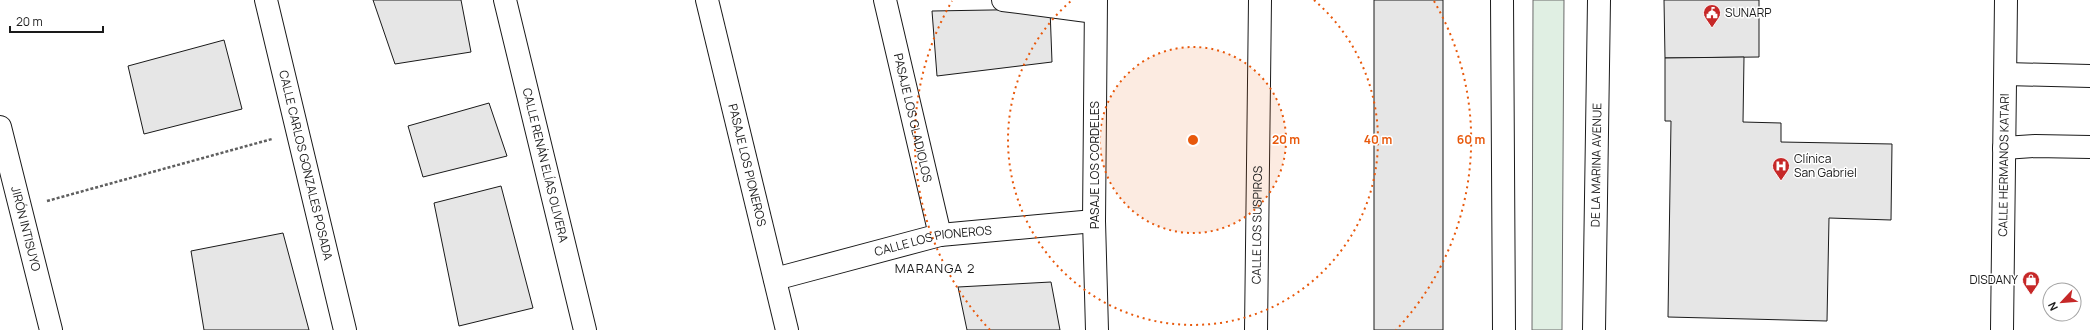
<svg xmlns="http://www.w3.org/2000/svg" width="2090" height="330" font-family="Manrope,sans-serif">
<rect width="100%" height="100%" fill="#fff"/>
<path fill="#e0efe3" stroke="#6a6a6a" d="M1533,0H1564L1562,330H1532Z"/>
<g fill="#e6e6e6" stroke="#1a1a1a">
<path d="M373,0H461L471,52L395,64Z"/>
<rect x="1374" y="0" width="69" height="330"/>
<path d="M1664,0H1759V57L1665,58Z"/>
<path d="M1050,9L1052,62L937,76L932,11Z"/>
<path d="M224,40L242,109L144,134L128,66Z"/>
<path d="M1744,57L1743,122L1781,123V142L1892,144L1891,220L1829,218L1827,321L1668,317L1671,121H1665V58Z"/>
<path d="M489,103L507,156L423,177L408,126Z"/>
<path d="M501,186L533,308L459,326L434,203Z"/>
<path d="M283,233L309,330H204L191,251Z"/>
<path d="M1051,282L1060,330H967L958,287Z"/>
</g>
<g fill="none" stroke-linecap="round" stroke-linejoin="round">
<defs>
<g id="minor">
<path id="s1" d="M266,0L345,330"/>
<path id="s2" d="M505,0L585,330"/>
<path id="s3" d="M707,0L787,330"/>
<path id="s4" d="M885,0L940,235"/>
<path d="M1003,0L1095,12"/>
<path d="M1096,0L1094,221L1097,330"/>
<path d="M2006,74L2090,76"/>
<path id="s5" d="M0,127L51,330"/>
<path d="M2004,148L2035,146L2090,147"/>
<path id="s6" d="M775,279L940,235L1094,221"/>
<path id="s7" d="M1256,330L1260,0"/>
<path id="s8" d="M2002,330L2006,0"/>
</g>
<g id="major">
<path d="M1502,0L1504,330"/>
<path id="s9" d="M1594,330L1599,0"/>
</g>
</defs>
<use href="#minor" stroke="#1a1a1a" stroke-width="24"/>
<use href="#major" stroke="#1a1a1a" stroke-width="24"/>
<path stroke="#5f5f5f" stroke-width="2.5" stroke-dasharray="3 2" stroke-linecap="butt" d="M47,201L272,139"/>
<use href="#minor" stroke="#fff" stroke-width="22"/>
<use href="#major" stroke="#fff" stroke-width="22"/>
</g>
<circle cx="1193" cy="140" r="93" fill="#e8590c" fill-opacity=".12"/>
<g fill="none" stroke="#e8590c" stroke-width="2" stroke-dasharray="2 4">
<circle cx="1193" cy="140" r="93"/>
<path d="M1314 0A185 185 0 1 1 1072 0"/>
<path d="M990 330A278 278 0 0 1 952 1M1434 1A278 278 0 0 1 1396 330"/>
</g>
<defs>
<symbol id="civic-pin" viewBox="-11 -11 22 30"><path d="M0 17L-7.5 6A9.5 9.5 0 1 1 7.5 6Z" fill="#c62828" stroke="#fff"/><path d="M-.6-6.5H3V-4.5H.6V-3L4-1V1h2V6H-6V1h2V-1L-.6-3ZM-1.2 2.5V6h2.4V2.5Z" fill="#fff"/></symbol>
<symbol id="hospital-pin" viewBox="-11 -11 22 30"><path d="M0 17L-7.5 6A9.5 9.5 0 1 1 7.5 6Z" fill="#c62828" stroke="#fff"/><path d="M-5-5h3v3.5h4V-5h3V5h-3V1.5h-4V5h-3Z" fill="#fff"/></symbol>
<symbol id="shop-pin" viewBox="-11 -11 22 30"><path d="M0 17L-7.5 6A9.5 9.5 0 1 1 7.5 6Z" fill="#c62828" stroke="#fff"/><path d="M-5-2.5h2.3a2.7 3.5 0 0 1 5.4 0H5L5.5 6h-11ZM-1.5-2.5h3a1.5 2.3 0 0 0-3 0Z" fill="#fff"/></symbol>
</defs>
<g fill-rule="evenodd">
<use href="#civic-pin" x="1702" y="3" width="20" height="27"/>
<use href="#hospital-pin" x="1771" y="156" width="20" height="27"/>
<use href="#shop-pin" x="2021" y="270" width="20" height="27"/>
</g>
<g text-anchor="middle" stroke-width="3" stroke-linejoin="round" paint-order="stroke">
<g font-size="12" fill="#1a1a1a" stroke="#fff" text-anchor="start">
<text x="1725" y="17">SUNARP</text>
<text x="1794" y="163">Clínica<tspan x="1794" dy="14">San Gabriel</tspan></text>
<text x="2018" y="284" text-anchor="end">DISDANY</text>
</g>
<g font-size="12" fill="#1a1a1a" stroke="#fff">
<text dy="4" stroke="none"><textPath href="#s4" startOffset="121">PASAJE LOS GLADIOLOS</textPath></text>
<text dy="4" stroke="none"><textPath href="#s1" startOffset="170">CALLE CARLOS GONZALES POSADA</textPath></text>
<text dy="4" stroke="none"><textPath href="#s2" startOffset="170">CALLE RENÁN ELÍAS OLIVERA</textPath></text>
<text dy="4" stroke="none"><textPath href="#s3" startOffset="170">PASAJE LOS PIONEROS</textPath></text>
<text transform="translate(1095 165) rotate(-90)" y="4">PASAJE LOS CORDELES</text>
<text dy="4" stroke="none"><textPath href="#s9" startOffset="165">DE LA MARINA AVENUE</textPath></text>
<text dy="4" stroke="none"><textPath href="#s8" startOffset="165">CALLE HERMANOS KATARI</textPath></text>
<text dy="4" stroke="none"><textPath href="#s7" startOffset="105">CALLE LOS SUSPIROS</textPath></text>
<text dy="4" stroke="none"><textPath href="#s5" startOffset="105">JIRÓN INTISUYO</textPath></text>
<text dy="4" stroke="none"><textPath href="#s6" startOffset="163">CALLE LOS PIONEROS</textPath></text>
</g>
<g font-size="13" letter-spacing="1" fill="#1a1a1a" stroke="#fff">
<text x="935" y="273">MARANGA 2</text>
</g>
</g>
<circle cx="1193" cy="140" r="6" fill="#e8590c" stroke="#fff" stroke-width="2"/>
<g font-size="12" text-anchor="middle" font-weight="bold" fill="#e8590c" stroke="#fff" stroke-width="3" stroke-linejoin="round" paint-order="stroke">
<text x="1286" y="144">20 m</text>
<text x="1378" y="144">40 m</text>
<text x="1471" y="144">60 m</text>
</g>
<g transform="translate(2062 302) rotate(244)"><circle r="19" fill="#ffffff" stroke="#a3a3a3"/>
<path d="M0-3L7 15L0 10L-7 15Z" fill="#c62828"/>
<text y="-6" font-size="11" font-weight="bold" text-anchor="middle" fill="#1a1a1a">N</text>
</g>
<path d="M10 26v6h93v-6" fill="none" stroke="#1a1a1a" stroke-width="2"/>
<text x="16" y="26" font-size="12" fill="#1a1a1a" stroke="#ffffff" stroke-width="3" paint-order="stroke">20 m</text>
</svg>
